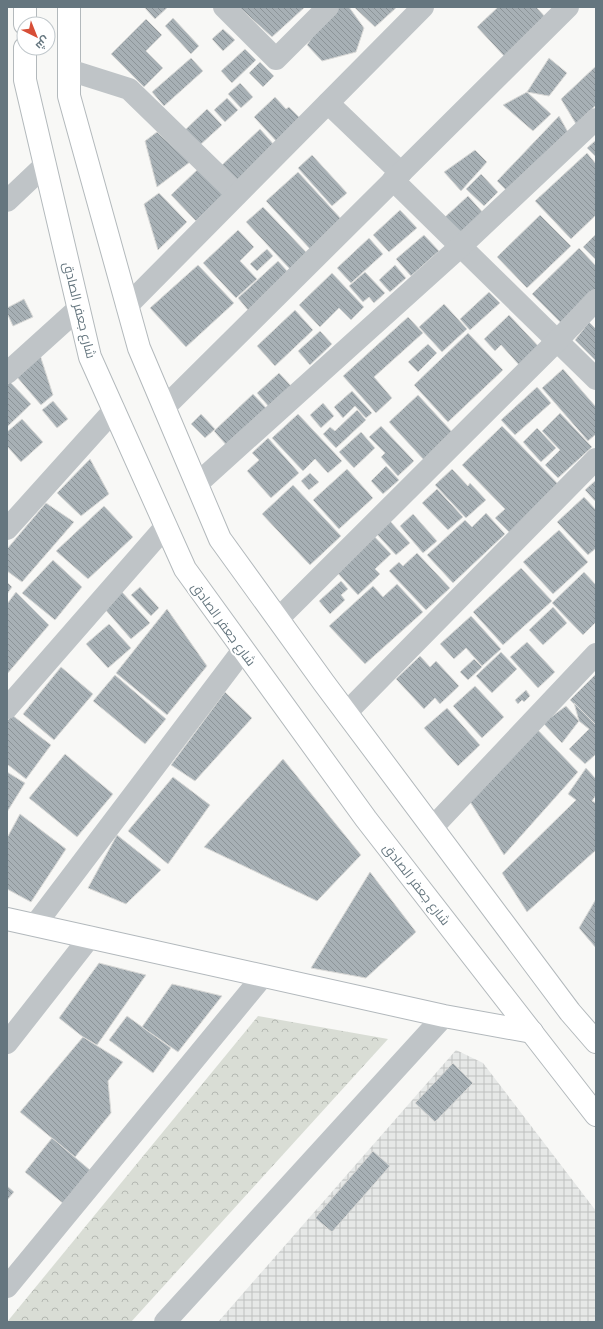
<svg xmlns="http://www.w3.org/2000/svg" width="603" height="1329" font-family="'Space Grotesk',Cairo,sans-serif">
<defs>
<pattern id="industrial-grid" width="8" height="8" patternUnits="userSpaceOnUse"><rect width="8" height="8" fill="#e6e8e7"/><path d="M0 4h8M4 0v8" fill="none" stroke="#bec1c0"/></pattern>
<pattern id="park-crowns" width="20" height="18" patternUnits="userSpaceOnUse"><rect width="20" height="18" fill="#d9ddd5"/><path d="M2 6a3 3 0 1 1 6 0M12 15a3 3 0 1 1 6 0" fill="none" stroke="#b4b8b2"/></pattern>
<pattern id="building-back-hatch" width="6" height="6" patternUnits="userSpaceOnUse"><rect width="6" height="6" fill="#a7b0b5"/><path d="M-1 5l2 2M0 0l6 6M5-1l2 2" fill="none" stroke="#8c9498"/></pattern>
</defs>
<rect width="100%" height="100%" fill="#f8f8f6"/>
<path fill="url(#industrial-grid)" d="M456,1050L483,1063L596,1211V1322H218Z"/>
<path fill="url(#park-crowns)" d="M258,1016L388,1039L131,1322H7Z"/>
<g fill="url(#building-back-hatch)" stroke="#dadad8">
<path d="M144,7H168L155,19Z"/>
<path d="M241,7H305L272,37L240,8Z"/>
<path d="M332,7H349L364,28L356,52L322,61L307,45Z"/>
<path d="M354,7H397L375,27Z"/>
<path d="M498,7H536L547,19L506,58L477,27Z"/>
<path d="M173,18L199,46L191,54L165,26Z"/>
<path d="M146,19L162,35L146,51L163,68L144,87L111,54Z"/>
<path d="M223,29L235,40L223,51L212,39Z"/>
<path d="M245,49L256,60L232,83L221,71Z"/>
<path d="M191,58L203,71L164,106L152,92Z"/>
<path d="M549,58L567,73L549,96L527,92Z"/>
<path d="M260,62L274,76L263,87L249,73Z"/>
<path d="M596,66V105L576,124L561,99Z"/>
<path d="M240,83L253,97L241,108L228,94Z"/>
<path d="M527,92L551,114L533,131L503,105Z"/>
<path d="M275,97L286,109L289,107L303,121L279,144L254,117Z"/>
<path d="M227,98L238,110L225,122L214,110Z"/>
<path d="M207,109L222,125L200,145L185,130Z"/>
<path d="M559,116L569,134L513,197L497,181Z"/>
<path d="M260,129L275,146L238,182L222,165Z"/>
<path d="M157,132L190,162L157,187L145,141Z"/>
<path d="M596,140V157L587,148Z"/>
<path d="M475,150L487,162L461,191L444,172Z"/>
<path d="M587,153L596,164V215L571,239L535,201Z"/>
<path d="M312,155L347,193L332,206L298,168Z"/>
<path d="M198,169L223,195L196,221L171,195Z"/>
<path d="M298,172L343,221L311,250L266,201Z"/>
<path d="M481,174L498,192L484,206L466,189Z"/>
<path d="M159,193L187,222L158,250L144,204Z"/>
<path d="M468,196L485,215L462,235L445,217Z"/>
<path d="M263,207L307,253L290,269L246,222Z"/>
<path d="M400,210L417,228L389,252L373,235Z"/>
<path d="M540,215L571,246L527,288L497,257Z"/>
<path d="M238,230L254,247L240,261L257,279L236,298L203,263Z"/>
<path d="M596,234V260L583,247Z"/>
<path d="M424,235L439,251L411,276L396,259Z"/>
<path d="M369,238L383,254L351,283L337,268Z"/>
<path d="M579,248L596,266V288L561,323L532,294Z"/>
<path d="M267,249L273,256L257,271L250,264Z"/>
<path d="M278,261L288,272L248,310L238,298Z"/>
<path d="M198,265L234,303L186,347L150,308Z"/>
<path d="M395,265L406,278L390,292L379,280Z"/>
<path d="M365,272L385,293L374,303L369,297L363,302L349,286Z"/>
<path d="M332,273L364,307L351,320L339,308L320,327L299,305Z"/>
<path d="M489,292L500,303L470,330L460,319Z"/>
<path d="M24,299L33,317L13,326L7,313V308Z"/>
<path d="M444,304L467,329L442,352L419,327Z"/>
<path d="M295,310L313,330L275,366L257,346Z"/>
<path d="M509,315L541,349L521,367L501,345L495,351L484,339Z"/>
<path d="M408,317L423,333L374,377L392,398L376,413L343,376Z"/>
<path d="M589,322L596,329V361L575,340Z"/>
<path d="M320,331L332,344L310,365L298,351Z"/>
<path d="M468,333L503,370L448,422L414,385Z"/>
<path d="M428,344L437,353L418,372L408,362Z"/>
<path d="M39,352L53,395L41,405L17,377Z"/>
<path d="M563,369L596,407V434L588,441L542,388Z"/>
<path d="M279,373L293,388L270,408L257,393Z"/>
<path d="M10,382L31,404L7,427V385Z"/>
<path d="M537,387L551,403L515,435L501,420Z"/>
<path d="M352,391L372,413L366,418L355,406L343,418L334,407Z"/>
<path d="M253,394L268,410L228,447L214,431Z"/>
<path d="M418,395L453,433L424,460L389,422Z"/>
<path d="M53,401L68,419L57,428L42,410Z"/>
<path d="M323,403L334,416L321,428L310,415Z"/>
<path d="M357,410L366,420L336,448L323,434L330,427L335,431Z"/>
<path d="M560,413L592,447L558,478L545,465L560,450L542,431Z"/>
<path d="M201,414L215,429L205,438L191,424Z"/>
<path d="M298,414L342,461L328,473L315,459L303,471L272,438Z"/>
<path d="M22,419L43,442L21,462L7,446V432Z"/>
<path d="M381,426L414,461L398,476L381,457L385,453L369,437Z"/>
<path d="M502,426L561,487L512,535L495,518L505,509L462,465Z"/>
<path d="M537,428L556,448L541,462L523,442Z"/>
<path d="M361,432L375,448L354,468L339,452Z"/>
<path d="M268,438L299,473L271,498L247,471L259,460L252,453Z"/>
<path d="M90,459L109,494L81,516L57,493Z"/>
<path d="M386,466L399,480L383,494L371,481Z"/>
<path d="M347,469L373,498L339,529L313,500Z"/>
<path d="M452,469L468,486L470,483L486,500L466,518L435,485Z"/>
<path d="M310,473L319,482L309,490L301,481Z"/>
<path d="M596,480V502L585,490Z"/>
<path d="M293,485L341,536L310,565L262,514Z"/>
<path d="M437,489L463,517L448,530L422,503Z"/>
<path d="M584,497L596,510V548L588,555L557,522Z"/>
<path d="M46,503L74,522L22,582L7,571V549Z"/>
<path d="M104,506L133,537L88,579L56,551Z"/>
<path d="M486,513L505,534L453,583L427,555L465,520L472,527Z"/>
<path d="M413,514L437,541L423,553L400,526Z"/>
<path d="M388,519L410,543L396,555L374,531Z"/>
<path d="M559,530L588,562L553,594L523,562Z"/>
<path d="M370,532L391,554L375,569L380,574L358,595L333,568Z"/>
<path d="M417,553L450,588L426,610L389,571L399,562L403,566Z"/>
<path d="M53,560L82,587L55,620L22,593Z"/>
<path d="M521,568L552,601L503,645L473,612Z"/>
<path d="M584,572L596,585V622L583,635L552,603Z"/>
<path d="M341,581L348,589L341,595L345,600L330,614L319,601Z"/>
<path d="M7,582L12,587L7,594Z"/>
<path d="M397,584L423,612L365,664L329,626L373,586L383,597Z"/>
<path d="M140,587L159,608L151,616L131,595Z"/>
<path d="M16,592L49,625L7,674V604Z"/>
<path d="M122,592L150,623L131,639L104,608Z"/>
<path d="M553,607L567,623L543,645L529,630Z"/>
<path d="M167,609L207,666L167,715L116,673Z"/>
<path d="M471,616L501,649L482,666L466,648L454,659L440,644Z"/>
<path d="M109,624L131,648L108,668L86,644Z"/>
<path d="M527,642L555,672L538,688L510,657Z"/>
<path d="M501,652L517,669L492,693L476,676Z"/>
<path d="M420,656L430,667L436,661L459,686L440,704L435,698L424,709L396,679Z"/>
<path d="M474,659L482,667L468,680L460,672Z"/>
<path d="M61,667L93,694L54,740L23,714Z"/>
<path d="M596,674V725L570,700Z"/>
<path d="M115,675L166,719L145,744L93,701Z"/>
<path d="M475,686L504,717L482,738L453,706Z"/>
<path d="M526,690L530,696L524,702L522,700L518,704L515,700Z"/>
<path d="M225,692L252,718L195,781L171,765Z"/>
<path d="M574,703L596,725V754L585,764L569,749L589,729L579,721Z"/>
<path d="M566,706L579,721L562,743L543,723Z"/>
<path d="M447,708L480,745L458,766L424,728Z"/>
<path d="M12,715L51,745L26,779L7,764V721Z"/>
<path d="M533,725L578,772L504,855L467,797Z"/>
<path d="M65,754L113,794L77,837L29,798Z"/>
<path d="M283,759L361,855L317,901L204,847Z"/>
<path d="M586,768L596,779V795L592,801L596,803V850L527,912L502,873L576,800L568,794Z"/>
<path d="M7,772L25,783L7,812Z"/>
<path d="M173,777L210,805L168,864L128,831Z"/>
<path d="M20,814L66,849L31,902L7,889V838Z"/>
<path d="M117,835L161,870L126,904L88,888Z"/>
<path d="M370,872L416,932L366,978L311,968Z"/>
<path d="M596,899V948L579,928Z"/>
<path d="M99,963L146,975L97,1045L83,1037L59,1018Z"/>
<path d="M172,984L222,996L178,1052L142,1027Z"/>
<path d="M127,1016L171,1048L153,1073L109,1040Z"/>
<path d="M83,1037L123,1062L108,1081L111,1113L75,1157L20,1112Z"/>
<path d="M453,1063L473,1083L435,1122L415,1103Z"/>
<path d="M52,1138L97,1176L70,1209L25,1172Z"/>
<path d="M373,1151L390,1166L332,1232L315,1218Z"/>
<path d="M7,1186L14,1192L7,1200Z"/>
</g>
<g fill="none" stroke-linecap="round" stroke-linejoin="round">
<defs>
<path id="secondary" d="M7,919L444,1016L532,1032"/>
<g id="primary">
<path d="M69,7V96L139,348L220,539L324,683L570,1012L596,1042"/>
<path d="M25,24V7"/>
<path d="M25,48V80L90,357L185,569L366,819L596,1115"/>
</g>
</defs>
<use href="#secondary" stroke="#b2b8bc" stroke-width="24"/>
<use href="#primary" stroke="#b3b9bc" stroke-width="24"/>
<g stroke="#bfc4c7" stroke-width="22">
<path d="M224,7L276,59L328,7"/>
<path d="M69,70L129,89L237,194"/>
<path d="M328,103L401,173"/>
<path d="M393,180L596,379"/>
<path d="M7,201L45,165"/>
<path d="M127,306L423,7"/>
<path d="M7,373L79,308"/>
<path d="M164,408L568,7"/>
<path d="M197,484L461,246L596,119"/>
<path d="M7,529L114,410"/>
<path d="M278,619L557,341L596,300"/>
<path d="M7,708L166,526"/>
<path d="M346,713L596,459"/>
<path d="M432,828L596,654"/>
<path d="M35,925L243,650"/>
<path d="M7,1043L90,937"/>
<path d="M7,1287L263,976"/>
<path d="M165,1322L444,1016"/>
</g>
<use href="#secondary" stroke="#fff" stroke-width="22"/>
<use href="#primary" stroke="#fff" stroke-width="22"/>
</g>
<g text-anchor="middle" stroke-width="4" stroke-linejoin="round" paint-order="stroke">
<g font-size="13" fill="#65767f" stroke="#fff">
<text transform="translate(80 310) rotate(76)" y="5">شارع جعفر الصادق</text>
<text transform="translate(224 624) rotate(54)" y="5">شارع جعفر الصادق</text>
<text transform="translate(417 884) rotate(52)" y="5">شارع جعفر الصادق</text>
</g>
</g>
<rect width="603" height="1329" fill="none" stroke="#65767f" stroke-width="16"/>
<g transform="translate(36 36) rotate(137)"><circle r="19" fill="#ffffff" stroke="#c1c8cc"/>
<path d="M0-3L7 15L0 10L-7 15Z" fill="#d74e37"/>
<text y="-6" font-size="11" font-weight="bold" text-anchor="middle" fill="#65767f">ش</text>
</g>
</svg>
